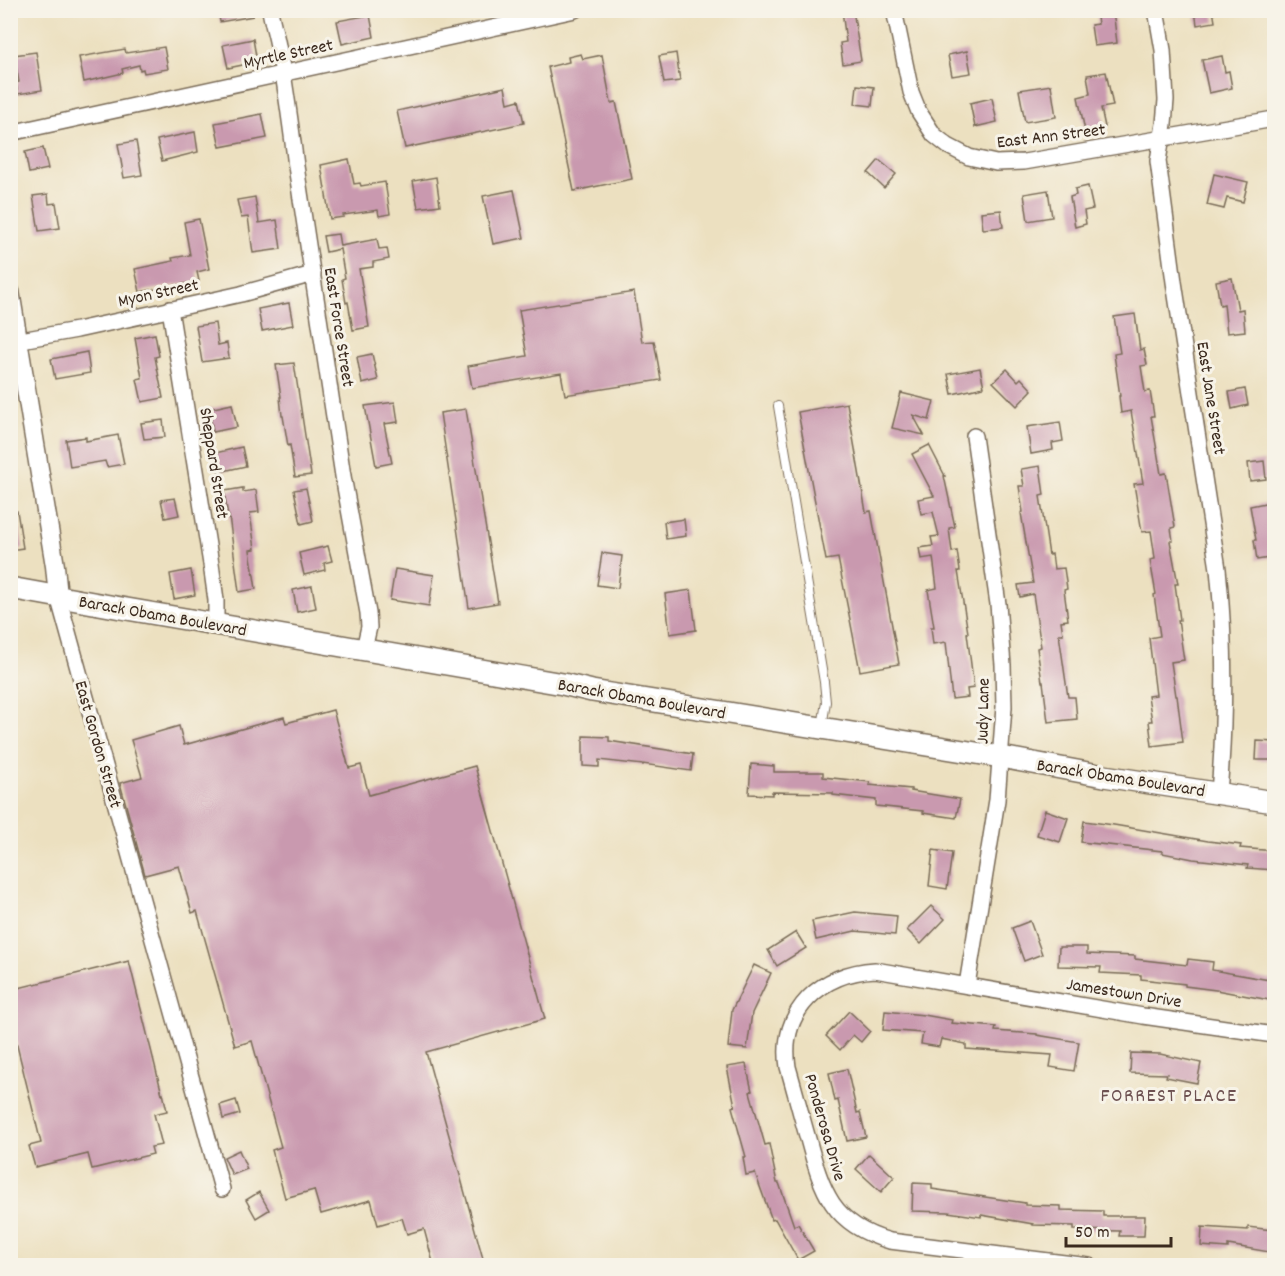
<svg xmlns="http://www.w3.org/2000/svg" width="1285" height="1276" font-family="Dekko,sans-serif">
<rect width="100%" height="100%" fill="#f7f3e8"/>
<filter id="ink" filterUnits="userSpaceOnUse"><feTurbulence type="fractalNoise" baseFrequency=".0167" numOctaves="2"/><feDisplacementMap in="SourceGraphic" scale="12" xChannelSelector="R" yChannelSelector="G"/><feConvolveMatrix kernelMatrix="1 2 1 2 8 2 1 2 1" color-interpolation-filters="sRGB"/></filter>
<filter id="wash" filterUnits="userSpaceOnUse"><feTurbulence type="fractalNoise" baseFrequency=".008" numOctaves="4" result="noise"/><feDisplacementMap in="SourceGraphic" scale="24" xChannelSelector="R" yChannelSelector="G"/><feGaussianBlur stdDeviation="1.35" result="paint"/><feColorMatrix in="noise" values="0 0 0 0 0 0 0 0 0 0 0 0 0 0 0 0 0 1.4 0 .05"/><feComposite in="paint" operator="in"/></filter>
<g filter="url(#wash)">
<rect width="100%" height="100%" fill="#ece0c0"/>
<g id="blocks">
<g fill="#c999af">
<path d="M218,10H253V16L220,22Z"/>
<path d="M842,10H853L861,61L843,64L840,43L846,42Z"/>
<path d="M1096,10H1113L1117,43L1094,46L1091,25L1098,24Z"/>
<path d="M1195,10H1213L1215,22L1197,25Z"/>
<path d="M370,15L374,37L342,44L337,21Z"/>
<path d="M253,39L257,62L228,68L223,45Z"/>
<path d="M164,47L168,69L144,73L143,69L140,70L139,65L122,69L123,73L84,82L79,57L125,49L126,53Z"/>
<path d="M967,51L971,73L952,76L948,55Z"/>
<path d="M36,52L42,90L18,94L16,83L19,82L14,55Z"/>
<path d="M676,53L680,81L664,83L659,56Z"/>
<path d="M581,54L583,59L602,55L611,103L616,102L632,179L574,191L548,67L569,62L568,57Z"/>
<path d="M1222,56L1225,72L1229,71L1232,88L1209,93L1202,60Z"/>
<path d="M1106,72L1113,106L1101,108L1105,127L1085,131L1078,97L1090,94L1087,75Z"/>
<path d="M857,85L874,87L872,106L855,104Z"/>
<path d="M1051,85L1056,117L1025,122L1019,90Z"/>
<path d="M505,87L508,103L519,100L524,123L405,148L397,111Z"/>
<path d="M992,98L997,122L975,127L970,103Z"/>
<path d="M262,114L267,138L220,147L215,123Z"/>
<path d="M195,132L198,152L162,161L157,140Z"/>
<path d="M136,141L142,175L124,178L118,144Z"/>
<path d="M43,148L48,169L29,173L25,152Z"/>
<path d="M349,159L354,184L360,183L361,186L385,182L390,214L379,216L378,210L343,215L344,217L330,219L321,165Z"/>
<path d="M879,160L896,174L884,188L868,173Z"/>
<path d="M1214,174L1248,182L1243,202L1227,198L1224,209L1207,205Z"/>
<path d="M436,177L440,205L418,208L413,181Z"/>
<path d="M1088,186L1093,209L1084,211L1086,224L1075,227L1070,197L1076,195L1075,189Z"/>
<path d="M514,190L524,238L493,244L483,196Z"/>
<path d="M1048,190L1052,217L1028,221L1024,194Z"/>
<path d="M48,194L49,204L56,203L60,228L39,231L33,196Z"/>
<path d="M255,197L259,223L277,220L281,249L253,253L248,217L241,218L237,200Z"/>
<path d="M1001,210L1003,227L983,229L981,212Z"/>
<path d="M199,219L209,269L197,272L199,281L140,292L135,269L173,261L172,258L190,255L184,222Z"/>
<path d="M338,234L340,246L377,239L379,249L387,248L389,259L373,262V267L359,269L369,327L353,330L348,302L346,303L342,279L345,278L340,249L326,252L323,236Z"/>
<path d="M1232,278L1238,310L1243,309L1245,331L1227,333L1224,304L1220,305L1216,281Z"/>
<path d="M634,292L642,342L654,341L661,380L565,395L561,373L472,388L468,366L527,356L519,310Z"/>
<path d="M289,303L293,325L262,331L258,309Z"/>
<path d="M1135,314L1140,350L1144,349L1147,365L1141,366L1145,392L1150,391L1154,416H1151L1161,474L1166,473L1175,527L1171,528L1173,541H1170L1178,584H1175L1180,620H1178L1184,660L1171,662L1176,696H1177L1183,742L1152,746L1149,721H1152L1148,696L1156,695L1149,638L1160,636L1154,595L1156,594L1150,560L1155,559L1154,551L1151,531L1142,532L1134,484L1143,483L1131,411L1121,413L1119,396H1120L1114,354L1120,353L1114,317Z"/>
<path d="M215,323L218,345L227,343L229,358L202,362L196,326Z"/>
<path d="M155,334L159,356L155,357L163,398L142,402L137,379L142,378L135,338Z"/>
<path d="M87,352L90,373L55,379L51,359Z"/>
<path d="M372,354L378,380L362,384L357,357Z"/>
<path d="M294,363L311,475L295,477L290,445L288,446L283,416H282L280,397H281L276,365Z"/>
<path d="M980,368L984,387L952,394L948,374Z"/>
<path d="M1007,369L1018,381L1021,378L1032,390L1017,406L993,382Z"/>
<path d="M1245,389L1248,405L1232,409L1229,392Z"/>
<path d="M901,393L934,401L929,420L913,415L924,435L892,428Z"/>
<path d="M395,402L398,422L384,424L392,463L376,466L365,406Z"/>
<path d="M847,403L866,512L871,511L899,664L860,671L838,558L826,560L798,412Z"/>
<path d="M232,404L237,427L213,432L209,409Z"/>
<path d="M466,409L498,603L469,608L440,413Z"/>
<path d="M163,420L165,437L144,439L141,423Z"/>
<path d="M1060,422L1063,441L1052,443L1053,450L1031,454L1027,427Z"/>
<path d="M118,435L124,464L107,467L105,461L70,467L66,440L86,437V441Z"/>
<path d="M929,445L945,476H944L955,527L949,528L952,552L957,551L960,571H958L968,633H967L974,688L967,689L968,697L952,699L946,642L933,644L931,627H934L928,590L937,588L933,557L921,559L919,548L933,546L931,537L939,536L933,512L921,514L918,499L934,496L912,454Z"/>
<path d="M242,447L246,466L219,472L215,453Z"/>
<path d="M1264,461L1266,479L1250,481L1248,463Z"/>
<path d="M1040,466L1044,495L1040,496L1049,555L1052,554L1054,569L1064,568L1067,589L1064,590L1068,620L1061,621L1063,634H1059L1068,697H1075L1077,719L1048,722L1043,682H1042L1037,648L1041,647L1033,594L1020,597L1018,585L1033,583L1021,513L1023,512L1019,486H1024L1021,469Z"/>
<path d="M243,488V492L256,490L259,512L250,513L255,549L250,550L256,589L239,592L229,516H228L224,491Z"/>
<path d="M306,488L313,521L301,524L294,490Z"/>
<path d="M175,498L179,515L165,518L161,500Z"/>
<path d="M1275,501V557L1257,560L1254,540H1256L1250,506Z"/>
<path d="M10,511H17L23,548L10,550Z"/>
<path d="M684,519L686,536L666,539L664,522Z"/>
<path d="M328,546L332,561L324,563L325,570L304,575L299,553Z"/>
<path d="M602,553L622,556L618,588L597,585Z"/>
<path d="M395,569L434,575L429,606L390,600Z"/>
<path d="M191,570L195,595L174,599L170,574Z"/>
<path d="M312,586L316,608L297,612L293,590Z"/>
<path d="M691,590L696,630L670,634L665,594Z"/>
<path d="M333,710L349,768L361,765L369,795L475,766L545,1019L426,1052L485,1266H434L424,1229L407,1234L402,1218L378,1225L371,1200L321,1214L314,1190L285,1198L272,1150L281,1147L252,1041L235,1046L197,911L192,913L179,866L145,875L120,783L142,777L131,740L179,726L184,745L284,717L286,723Z"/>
<path d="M583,736L609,737V741L693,754L691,771L643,764V765L599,760V767L583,766Z"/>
<path d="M1257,741L1275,742V760H1256Z"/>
<path d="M751,764L774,766V772H823V777L870,782L869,785L911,789V791L960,799L956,818L923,813V811L876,806V800L833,795V793L772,792V795L749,794Z"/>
<path d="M1045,810L1068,818L1060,842L1037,835Z"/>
<path d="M1084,821L1114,825L1208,841L1241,845L1240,848L1275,851V870L1247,868L1248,865L1193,859L1162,853V851L1081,842Z"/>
<path d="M933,850L952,853L947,889L929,886Z"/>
<path d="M931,906L945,919L921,944L907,930Z"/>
<path d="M855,912L897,916L895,935L855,931L816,940L812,921Z"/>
<path d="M1030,921L1042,954L1024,961L1012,928Z"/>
<path d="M796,932L806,948L777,966L768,950Z"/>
<path d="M1059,947H1087V954L1135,956V959L1187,965L1188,959L1213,962L1212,970L1275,981V1001L1216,990L1185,986V984L1141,979V975L1100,973L1101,967L1058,966Z"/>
<path d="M129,961L162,1094L163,1093L167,1111L154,1114L162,1145L151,1147L153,1154L92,1169L88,1154L35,1167L29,1146L41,1143L10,1017V990Z"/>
<path d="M754,965L771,973L752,1013L747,1049L728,1047L732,1010Z"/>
<path d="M849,1011L870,1031L861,1042L853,1035L840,1050L826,1036Z"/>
<path d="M885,1011L924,1015L952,1020L951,1023L996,1027L995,1031L1037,1034V1035L1079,1042L1074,1071L1050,1067L1052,1055L966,1049V1044L941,1039L939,1047L921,1044L923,1033L883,1030Z"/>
<path d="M1131,1053L1160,1054L1201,1063L1197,1083L1166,1077L1167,1074L1130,1073Z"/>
<path d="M746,1064L752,1091L750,1092L765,1145L769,1144L777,1183H779L794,1226L798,1224L814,1251L798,1260L775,1219L772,1220L755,1173L746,1175L743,1157H746L732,1107L735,1106L727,1067Z"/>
<path d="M847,1069L857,1113L860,1112L866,1137L847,1141L838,1100L835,1101L829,1073Z"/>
<path d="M236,1100L240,1114L223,1119L220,1105Z"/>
<path d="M239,1150L247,1169L232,1175L224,1157Z"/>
<path d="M869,1154L894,1177L881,1192L856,1169Z"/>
<path d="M913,1183L932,1184V1189L1025,1203V1205L1061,1206V1210L1103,1211V1216H1145L1144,1236H1119L1120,1231L1074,1230V1226L1033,1225V1224L981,1215V1217L948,1212L912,1211Z"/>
<path d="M259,1192L269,1210L256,1218L246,1200Z"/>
<path d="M1202,1227L1248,1230V1227L1272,1230L1269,1252L1228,1245V1248L1201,1246Z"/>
</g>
</g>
</g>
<g filter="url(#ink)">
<use href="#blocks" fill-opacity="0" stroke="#796a57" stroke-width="1.5"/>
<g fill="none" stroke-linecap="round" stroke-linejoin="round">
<defs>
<path id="service" d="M778,406L824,682L826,702L822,727"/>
<g id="minor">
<path d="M270,10C272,23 276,34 278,46C286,86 291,126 296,166L343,476L368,613L369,627L364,649"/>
<path d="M894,10L911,92L919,112L934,135L948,146L969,157L996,163L1024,162L1274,119"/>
<path d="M1156,10L1163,50L1166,100L1164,124L1158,161L1174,282L1218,569C1226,643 1225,719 1219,793"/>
<path d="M10,133L575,10"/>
<path d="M170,309L211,564L216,600V624"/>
<path d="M10,342L77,330L241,294L313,274"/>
<path d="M58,596L222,1189"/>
<path d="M967,985L997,800L1004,707L1003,665L998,604L974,436"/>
<path d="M1089,1266L890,1241C832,1225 822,1191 808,1139C801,1115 795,1091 788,1067C779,1010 822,973 875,970L1143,1016L1274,1035"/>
</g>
<path id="tertiary" d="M10,291L55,566L58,596"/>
<path id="secondary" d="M10,588L121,608L563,684L592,691L1001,757L1104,776L1274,802"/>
</defs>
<use href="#service" stroke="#796a57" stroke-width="10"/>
<use href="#minor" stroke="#796a57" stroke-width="18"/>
<use href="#tertiary" stroke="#796a57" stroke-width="21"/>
<use href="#secondary" stroke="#796a57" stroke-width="24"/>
<use href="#service" stroke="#fff" stroke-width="8"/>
<use href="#minor" stroke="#fff" stroke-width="15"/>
<use href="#tertiary" stroke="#fff" stroke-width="18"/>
<use href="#secondary" stroke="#fff" stroke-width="21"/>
</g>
</g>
<g text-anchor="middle" stroke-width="6" stroke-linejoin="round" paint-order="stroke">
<g font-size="18" fill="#3b2a1e" stroke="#f7f3e8">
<text transform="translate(288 53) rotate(-12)" y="6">Myrtle Street</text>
<text transform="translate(1051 135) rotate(-7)" y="6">East Ann Street</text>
<text transform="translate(158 292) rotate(-12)" y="6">Myon Street</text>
<text transform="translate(340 327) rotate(81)" y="6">East Force Street</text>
<text transform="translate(1212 398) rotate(81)" y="6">East Jane Street</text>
<text transform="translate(215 463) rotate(81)" y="6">Sheppard Street</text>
<text transform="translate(163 615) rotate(10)" y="6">Barack Obama Boulevard</text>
<text transform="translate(642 698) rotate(10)" y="6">Barack Obama Boulevard</text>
<text transform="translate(982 711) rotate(-89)" y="6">Judy Lane</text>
<text transform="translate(99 744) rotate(74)" y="6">East Gordon Street</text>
<text transform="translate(1121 777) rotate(9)" y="6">Barack Obama Boulevard</text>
<text transform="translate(1124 992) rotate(9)" y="6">Jamestown Drive</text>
<text transform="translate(826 1127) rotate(74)" y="6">Ponderosa Drive</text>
</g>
<g font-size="20" letter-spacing="1.5" fill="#6d5151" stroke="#f7f3e8">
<text x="1169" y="1101">FORREST PLACE</text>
</g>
</g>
<rect width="1285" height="1276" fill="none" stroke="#f7f3e8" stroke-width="36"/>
<path d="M1066 1237v9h105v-9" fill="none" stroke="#3b2a1e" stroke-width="3"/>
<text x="1075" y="1237" font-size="18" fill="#3b2a1e" stroke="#f7f3e8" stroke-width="4.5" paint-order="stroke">50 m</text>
</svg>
